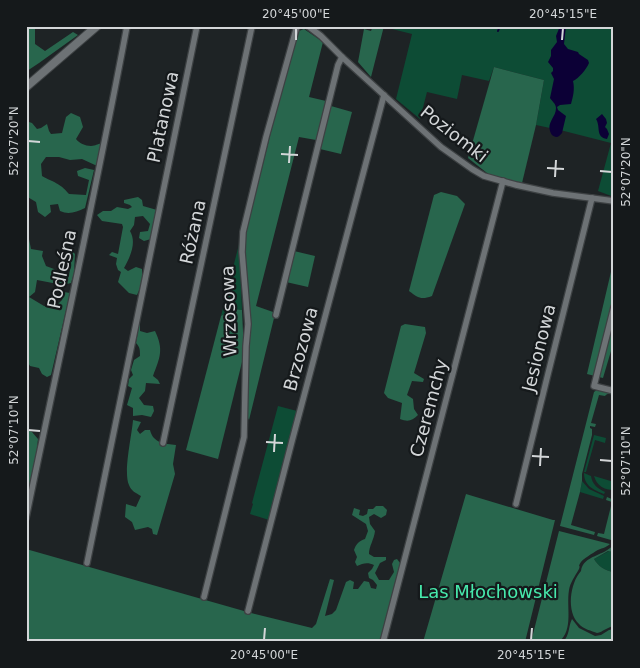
<svg xmlns="http://www.w3.org/2000/svg" width="640" height="668" font-family="'DejaVu Sans',sans-serif">
<rect width="100%" height="100%" fill="#1e2325"/>
<g fill="#0d4c35">
<path d="M386,26H614V197L598,191L611,143L564,131L536,125L544,80L494,67L489,81L462,75L457,99L427,92L420,119L396,99L412,34L388,28Z"/>
<path d="M239,244L242,310L234,309L221,316Z"/>
<path d="M278,406L297,411L269,520L250,514L253,504L252,503Z"/>
<path d="M594,435L606,438L605,443L595,440L586,472H584Z"/>
<path d="M584,473L591,476C592,484 598,489 605,492L604,494C594,490 584,486 584,473Z"/>
<path d="M594,476L614,482V490C604,490 597,486 594,476Z"/>
<path d="M582,481L589,489L604,496L603,499L580,492Z"/>
<path d="M609,551L614,552V572C605,571 598,566 594,559Z"/>
</g>
<g fill="#28664d">
<path d="M26,26H35V44L45,51L73,32L78,35L39,63L27,71Z"/>
<path d="M373,26H384L371,77L358,62L364,29L371,31Z"/>
<path d="M304,29L323,42L309,97L326,101L316,140L299,137L256,306L273,312L275,314L249,420L247,416L248,340L250,318L246,268V233L271,132L299,31Z"/>
<path d="M494,67L544,80L536,125L522,183L492,177L468,158Z"/>
<path d="M331,106L352,112L341,154L320,149Z"/>
<path d="M71,113L80,117L83,127L76,139C79,143 85,146 91,146C97,146 97,143 104,144L99,165H95L82,159L70,160L59,157H46L41,164L42,176C54,183 59,182 69,194L86,195L89,180L78,176L77,171L85,168L94,170L85,208C76,212 69,215 60,211L58,204L50,205L51,212L45,217L38,212L36,202L26,196V121L32,123L37,129L41,128L47,124L49,131L51,134L62,133L66,117Z"/>
<path d="M441,192L457,196L465,204L432,296C421,300 418,298 409,291L434,195Z"/>
<path d="M138,197L142,200L143,206L157,210L151,239L144,241L139,238L140,232L148,231L150,224L143,216L135,217L134,225L130,231C137,243 130,257 124,268L128,271L136,267L142,269V283L137,295L129,293L118,282L121,272L118,270L116,264L117,258L109,255L112,252L118,254L123,227L122,224L102,221L97,215L103,211H111L117,207L128,209L132,207L130,205L124,203V200Z"/>
<path d="M26,237L29,239L31,249L43,251L42,256L46,266L54,269L60,277L69,275L71,265L68,256L73,252L75,254L74,273L71,283L63,285L37,280L35,292L29,297L44,306L54,308L62,300L64,292L70,293L51,375L47,377L42,374L39,368L30,366L26,359V264L28,253L26,251Z"/>
<path d="M294,251L315,256L308,287L286,282Z"/>
<path d="M614,259V350L611,351L603,378L587,374Z"/>
<path d="M234,309L242,310L244,354L218,459L186,450L221,316L229,311Z"/>
<path d="M140,320V331L147,333L155,331C164,350 160,357 153,376L158,380L160,384L146,383L145,391L139,398L144,405L153,406L154,411L151,417L142,415L133,416V408L127,405L132,388L128,386L129,379L133,375L131,370L134,360L140,356C140,350 140,347 136,343Z"/>
<path d="M405,324L425,327L426,333L414,373L424,379L423,382L412,381L407,395L413,399L414,409L418,415C412,421 408,422 400,419L402,403L388,398L384,393L401,326Z"/>
<path d="M598,389L614,392V395C610,394 607,393 605,396L599,395L591,423L596,424L595,427L590,426V428L592,429V435L582,474V481L580,492L571,525L595,532L594,535L560,526L594,392Z"/>
<path d="M133,420L141,422L137,430L140,434L145,430H150C153,443 165,444 176,445L173,464L175,474L157,535L153,534L152,529L148,527L135,530L132,522L125,517L126,504L136,507L141,496C136,493 131,491 129,485C123,473 132,435 133,420Z"/>
<path d="M26,430L32,432L38,439L35,466L31,486L28,490L27,503L26,507Z"/>
<path d="M466,494L553,520H555L525,642H423Z"/>
<path d="M607,497L614,500V533L611,540L597,536L598,533L604,534L612,502L606,500Z"/>
<path d="M376,506H383L387,510L386,515L381,518L374,514L369,517L370,524L375,531C374,540 369,546 369,554L374,557H386V560L380,563L375,573L379,580H389L394,572L392,564L394,560L397,559L400,563L380,640L382,642H26V549L251,613L312,628L316,624L330,579L334,580L325,616L332,614L336,610L346,582L350,580L354,582L353,589H358L364,581L369,582L371,588L376,589L377,585L373,580L369,578L368,573L372,569L374,565C368,562 363,563 357,566L355,562L357,557L354,550C356,544 359,541 365,539L368,531L366,524L352,515L354,508L360,510L359,515L363,516L367,514L368,509H373Z"/>
<path d="M559,531L610,544C606,548 601,548 596,551C593,553 583,559 581,562C577,568 581,564 579,569C575,576 570,583 569,590C566,608 574,629 559,642H531Z"/>
<path d="M613,545L614,552L608,551L594,559C598,566 605,571 614,572V626C607,627 603,632 597,633C592,631 583,629 579,624C566,612 570,583 581,571C583,555 605,556 613,545Z"/>
<path d="M572,619L579,628L595,636L601,635L609,630L614,629V642H563C570,635 568,627 572,619Z"/>
</g>
<g fill="#0c0036">
<path d="M560,26H566L564,44L568,49L578,52L579,54L588,60L589,63C586,70 579,78 573,81C575,89 573,97 571,104L560,105L557,107L558,110L566,116L562,133C560,135 559,137 556,137C552,136 551,134 550,131C547,122 556,117 556,108C556,104 552,101 550,98L554,79L551,73L553,71V68L548,62L551,56V50L557,42L556,36Z"/>
<path d="M602,114L606,119L607,123L605,127L607,129L609,134L607,139C595,137 601,127 596,119Z"/>
</g>
<g fill="none" stroke-linecap="round" stroke-linejoin="round">
<path stroke="#0c0036" stroke-width="2" d="M498,31L500,26"/>
<defs>
<g id="street">
<path d="M308,26L321,36L342,57L441,147L472,169L484,176L516,185L553,193L614,201"/>
<path d="M614,307L594,386L614,391"/>
<path d="M276,315L338,65L342,57"/>
<path d="M163,443L252,26"/>
<path d="M516,504L548,374L592,198"/>
<path d="M26,518C60,354 96,191 127,26"/>
<path d="M87,563L197,26"/>
<path d="M204,597L244,437L246,346L248,324L242,252L243,232L266,137L297,26"/>
<path d="M248,611L292,441L384,95"/>
<path d="M383,642L503,181"/>
</g>
<path id="secondary" d="M26,87L97,26"/>
</defs>
<use href="#street" stroke="#3d4143" stroke-width="8"/>
<use href="#secondary" stroke="#3d4143" stroke-width="10"/>
<use href="#street" stroke="#6d7275" stroke-width="5.5"/>
<use href="#secondary" stroke="#6d7275" stroke-width="8"/>
</g>
<path fill="none" stroke="#d3d6d8" stroke-width="2" d="M296,40V28M562,40L563,28M28,141L40,142M281,154L298,155M289,163L290,146M547,168L564,169M600,171L612,172M555,177L556,160M28,430L40,431M266,442L283,443M274,452L275,434M532,456L549,457M600,460L612,461M540,466L541,448M264,640L265,628M531,640L532,628"/>
<g text-anchor="middle" stroke-width="4.5" stroke-linejoin="round" paint-order="stroke">
<g font-size="18" fill="#d3d6d8" stroke="#15191b">
<text transform="translate(163 117) rotate(-78)" y="6">Platanowa</text>
<text transform="translate(454 134) rotate(38)" y="6">Poziomki</text>
<text transform="translate(193 232) rotate(-78)" y="6">Różana</text>
<text transform="translate(62 269) rotate(-78)" y="6">Podleśna</text>
<text transform="translate(229 311) rotate(-92)" y="6">Wrzosowa</text>
<text transform="translate(539 348) rotate(-76)" y="6">Jesionowa</text>
<text transform="translate(301 349) rotate(-75)" y="6">Brzozowa</text>
<text transform="translate(429 408) rotate(-75)" y="6">Czeremchy</text>
</g>
<g font-size="18" fill="#47e9ac" stroke="#15191b">
<text x="488" y="598">Las Młochowski</text>
</g>
</g>
<rect width="640" height="668" fill="none" stroke="#15191b" stroke-width="55"/>
<rect x="28" y="28" width="584" height="612" fill="none" stroke="#d3d6d8" stroke-width="2"/>
<g font-size="12" text-anchor="middle" fill="#d3d6d8">
<text x="296" y="18">20°45'00"E</text>
<text x="563" y="18">20°45'15"E</text>
<text transform="translate(14 141) rotate(-90)" y="4">52°07'20"N</text>
<text transform="translate(626 172) rotate(-90)" y="4">52°07'20"N</text>
<text transform="translate(14 430) rotate(-90)" y="4">52°07'10"N</text>
<text transform="translate(626 461) rotate(-90)" y="4">52°07'10"N</text>
<text x="264" y="659">20°45'00"E</text>
<text x="531" y="659">20°45'15"E</text>
</g>
</svg>
